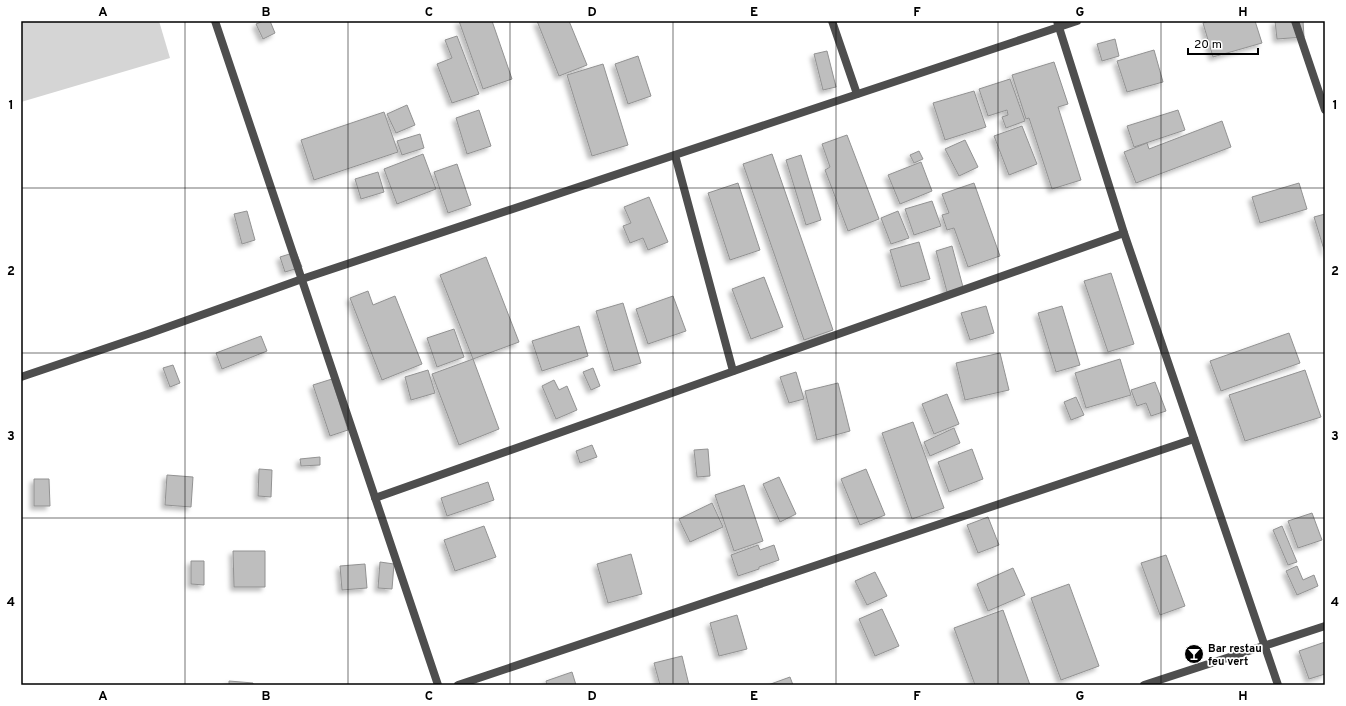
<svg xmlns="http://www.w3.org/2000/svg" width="1346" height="706" font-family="Overpass,sans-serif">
<defs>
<filter id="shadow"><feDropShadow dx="-3.5" dy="3.5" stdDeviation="2" flood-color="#0004"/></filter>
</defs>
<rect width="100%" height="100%" fill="#fff"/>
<path fill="#d5d5d5" d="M21,21H159L170,58L21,102Z"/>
<g fill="#bebebe" stroke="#929292" filter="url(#shadow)">
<path d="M263,21H270L275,33L263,39L256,24Z"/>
<path d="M459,21H492L512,79L483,89Z"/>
<path d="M537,21H569L587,65L559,76Z"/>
<path d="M1209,21H1255L1262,43L1213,57L1203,23Z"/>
<path d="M1275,21H1303L1304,37L1277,39Z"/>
<path d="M457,36L479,94L452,103L437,64L452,58L445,40Z"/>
<path d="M1115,39L1119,56L1102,61L1097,44Z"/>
<path d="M1154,50L1163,82L1127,92L1117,61Z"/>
<path d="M827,51L836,87L823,90L814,54Z"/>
<path d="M638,56L651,96L628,104L615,64Z"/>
<path d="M1054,62L1068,104L1058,107L1081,180L1052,189L1029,118L1026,119L1012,75Z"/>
<path d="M603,64L628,145L592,156L567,75Z"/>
<path d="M1010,79L1025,121L1006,128L1002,117L1008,115L1007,110L988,116L979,89Z"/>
<path d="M974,91L986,127L945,140L933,103Z"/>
<path d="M407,105L415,125L396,133L387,114Z"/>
<path d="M479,110L491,146L467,154L456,118Z"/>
<path d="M1178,110L1185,130L1134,147L1127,126Z"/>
<path d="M384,112L398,152L314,180L301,140Z"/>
<path d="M1222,121L1231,147L1136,183L1124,152L1147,143L1149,149Z"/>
<path d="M1022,126L1037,164L1009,175L994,136Z"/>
<path d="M420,134L424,148L402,155L397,141Z"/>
<path d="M847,135L879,219L848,231L825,170L830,167L822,144Z"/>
<path d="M965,140L978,167L959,176L945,149Z"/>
<path d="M919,151L923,159L914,163L910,155Z"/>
<path d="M423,154L436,189L397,204L384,169Z"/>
<path d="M772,154L833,330L804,340L743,164Z"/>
<path d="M801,155L821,220L806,225L786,160Z"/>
<path d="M921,162L932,191L900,204L888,175Z"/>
<path d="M457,164L471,205L448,213L434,172Z"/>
<path d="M378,172L384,192L361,199L355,179Z"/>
<path d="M738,183L760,250L730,260L708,193Z"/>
<path d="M974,183L1000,256L968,267L954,228L947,230L942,215L949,213L942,194Z"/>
<path d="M1299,183L1307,209L1260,223L1252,197Z"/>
<path d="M649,197L668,242L648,250L643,238L630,243L623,226L631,223L624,207Z"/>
<path d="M932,201L941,226L914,235L905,209Z"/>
<path d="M247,211L255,240L242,244L234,214Z"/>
<path d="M898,211L909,238L891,244L881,218Z"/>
<path d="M1325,214V253L1314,217Z"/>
<path d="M919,242L930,279L901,287L890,250Z"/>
<path d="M952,246L963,287L947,292L936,251Z"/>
<path d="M296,252L302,267L285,272L280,257Z"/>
<path d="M486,257L519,342L473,359L440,275Z"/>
<path d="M1111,273L1134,344L1108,352L1084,281Z"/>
<path d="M764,277L783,327L751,339L732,289Z"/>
<path d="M368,291L373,305L395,296L422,364L382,380L350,298Z"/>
<path d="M673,296L686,331L648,344L636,309Z"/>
<path d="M623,303L641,363L614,371L596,311Z"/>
<path d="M986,306L994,333L970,340L961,313Z"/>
<path d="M1062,306L1080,365L1056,372L1038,313Z"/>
<path d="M579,326L588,356L542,371L532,341Z"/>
<path d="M454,329L464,357L437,367L427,338Z"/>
<path d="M1289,333L1300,363L1221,391L1210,361Z"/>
<path d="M261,336L267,351L222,369L216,353Z"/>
<path d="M1000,353L1009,390L965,400L956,363Z"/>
<path d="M473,359L499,429L459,445L432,374Z"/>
<path d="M1120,359L1131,395L1086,408L1075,373Z"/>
<path d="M173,365L180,383L170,387L163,368Z"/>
<path d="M593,368L600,386L591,390L583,372Z"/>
<path d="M428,370L435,393L411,400L405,377Z"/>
<path d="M1305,370L1321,417L1245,441L1229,395Z"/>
<path d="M796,372L804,399L789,403L780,377Z"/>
<path d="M332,379L348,430L330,436L313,385Z"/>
<path d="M554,380L559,390L567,386L577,410L556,419L542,386Z"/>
<path d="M1155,382L1166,411L1151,416L1146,403L1137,406L1131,390Z"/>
<path d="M838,383L850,431L817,440L805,391Z"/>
<path d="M947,394L959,424L934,434L922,404Z"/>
<path d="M1076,397L1084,415L1071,420L1064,402Z"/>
<path d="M913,422L944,508L912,519L882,433Z"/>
<path d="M954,428L960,443L930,456L924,442Z"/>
<path d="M592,445L597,457L580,463L576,451Z"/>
<path d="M708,449L710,476L697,477L694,450Z"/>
<path d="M972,449L983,479L949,492L938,462Z"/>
<path d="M320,457V465L301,466L300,459Z"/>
<path d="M259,469L272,470L271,497L258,496Z"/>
<path d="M866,469L885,515L860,525L841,479Z"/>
<path d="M167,475L193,477L191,507L165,505Z"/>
<path d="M779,477L796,514L780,522L763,484Z"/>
<path d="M34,479H49L50,506H34Z"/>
<path d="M488,482L494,500L447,516L441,498Z"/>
<path d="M744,485L763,541L734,551L715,495Z"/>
<path d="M712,503L723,527L690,542L679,519Z"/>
<path d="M1312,513L1322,540L1298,548L1288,521Z"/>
<path d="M988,517L999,545L978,553L967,525Z"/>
<path d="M484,526L496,557L455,571L444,540Z"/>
<path d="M1282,526L1297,562L1288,565L1273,530Z"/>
<path d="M758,545L760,550L774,545L779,560L759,567V569L738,576L731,555Z"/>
<path d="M233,551H265V587H234Z"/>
<path d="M631,554L642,594L608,603L597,564Z"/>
<path d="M1166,555L1185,606L1160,615L1141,563Z"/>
<path d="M191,561H204V585L191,584Z"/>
<path d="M380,562L394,564L392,589L378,588Z"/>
<path d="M365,564L367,588L342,590L340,566Z"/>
<path d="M1297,566L1303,580L1314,575L1318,586L1297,595L1286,571Z"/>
<path d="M1013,568L1025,595L988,611L977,584Z"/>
<path d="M875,572L887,596L867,605L855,581Z"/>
<path d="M1069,584L1099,666L1061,680L1031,598Z"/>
<path d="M882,609L899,646L875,656L859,619Z"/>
<path d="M1003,610L1030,685H975L954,628Z"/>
<path d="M737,615L747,649L719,656L710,623Z"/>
<path d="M1325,642V674L1309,679L1299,651Z"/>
<path d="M682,656L689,685H660L654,663Z"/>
<path d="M572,672L576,685H547L546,681Z"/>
<path d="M790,677L793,685H768Z"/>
<path d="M229,681L253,683V685H229Z"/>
</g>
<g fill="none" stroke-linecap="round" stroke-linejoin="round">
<g stroke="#4e4e4e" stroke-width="8">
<path d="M215,21L438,685"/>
<path d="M832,21L857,94"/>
<path d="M1057,21L1124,233L1278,685"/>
<path d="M1295,21L1325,110"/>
<path d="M675,155L733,371"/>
<path d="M21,377L148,334L302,279L1077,21"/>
<path d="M375,498L1124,233"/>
<path d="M458,685L1194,439"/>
<path d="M1144,685L1325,626"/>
</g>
</g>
<path fill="none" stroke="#000" stroke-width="1" stroke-opacity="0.55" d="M185,21V685M348,21V685M510,21V685M673,21V685M836,21V685M998,21V685M1161,21V685M21,188H1325M21,353H1325M21,518H1325"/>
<defs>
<symbol id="bar-disc" viewBox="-11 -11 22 22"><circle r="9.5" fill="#000" stroke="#fff"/><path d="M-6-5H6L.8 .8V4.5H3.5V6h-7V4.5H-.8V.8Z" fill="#fff"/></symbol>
</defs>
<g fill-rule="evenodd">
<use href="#bar-disc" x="1183" y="643" width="22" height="22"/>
</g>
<g text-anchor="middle" stroke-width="3.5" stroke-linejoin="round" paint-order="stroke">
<g font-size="11" font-weight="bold" fill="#000" stroke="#fff" text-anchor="start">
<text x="1208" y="652">Bar restau<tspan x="1208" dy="13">feu vert</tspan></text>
</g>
</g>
<rect width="1346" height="706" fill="none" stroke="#ffffff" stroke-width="44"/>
<path d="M1188 48v6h70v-6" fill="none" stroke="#000000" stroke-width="2"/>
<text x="1194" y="48" font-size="12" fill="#000000" stroke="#ffffff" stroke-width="3" paint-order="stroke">20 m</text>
<rect x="22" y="22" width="1302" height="662" fill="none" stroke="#000" stroke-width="1.5"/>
<g font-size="13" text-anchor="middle" font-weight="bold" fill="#000">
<text x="103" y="16">A</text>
<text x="266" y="16">B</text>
<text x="429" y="16">C</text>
<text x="592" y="16">D</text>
<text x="754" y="16">E</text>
<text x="917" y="16">F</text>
<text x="1080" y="16">G</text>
<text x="1243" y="16">H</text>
<text x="11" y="109">1</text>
<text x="1335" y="109">1</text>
<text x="11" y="275">2</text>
<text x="1335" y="275">2</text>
<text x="11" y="440">3</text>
<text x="1335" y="440">3</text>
<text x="11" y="606">4</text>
<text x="1335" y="606">4</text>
<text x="103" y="700">A</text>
<text x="266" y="700">B</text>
<text x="429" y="700">C</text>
<text x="592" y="700">D</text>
<text x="754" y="700">E</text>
<text x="917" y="700">F</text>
<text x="1080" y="700">G</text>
<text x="1243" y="700">H</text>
</g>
</svg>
